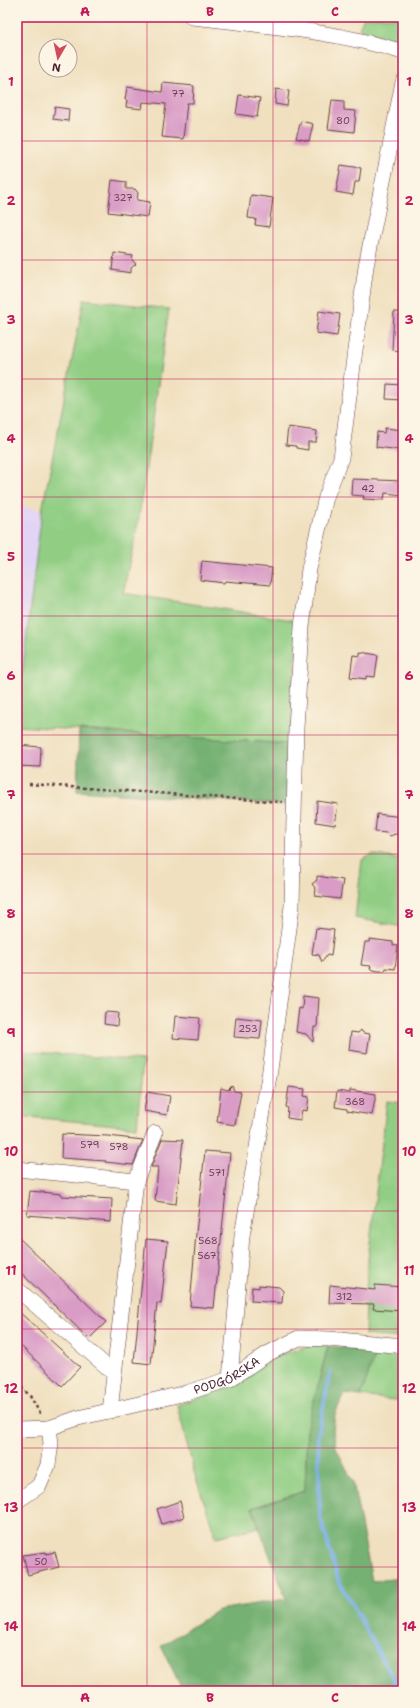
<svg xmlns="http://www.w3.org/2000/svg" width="420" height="1708" font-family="'Shantell Sans',sans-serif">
<rect width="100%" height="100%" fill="#fcf5e5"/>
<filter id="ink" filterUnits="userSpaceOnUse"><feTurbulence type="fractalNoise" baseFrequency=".025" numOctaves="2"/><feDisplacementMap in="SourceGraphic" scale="8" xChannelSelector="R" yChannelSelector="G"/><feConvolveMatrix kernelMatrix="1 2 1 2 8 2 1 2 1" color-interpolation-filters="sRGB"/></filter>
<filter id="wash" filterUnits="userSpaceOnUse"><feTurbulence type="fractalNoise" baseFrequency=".012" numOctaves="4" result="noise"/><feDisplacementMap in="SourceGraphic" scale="16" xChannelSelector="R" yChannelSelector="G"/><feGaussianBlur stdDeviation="0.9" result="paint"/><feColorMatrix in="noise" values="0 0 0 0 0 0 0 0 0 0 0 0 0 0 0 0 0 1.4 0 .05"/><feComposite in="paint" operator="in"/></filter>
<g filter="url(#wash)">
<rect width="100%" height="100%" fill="#f0e0bf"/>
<path fill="#e1d4f4" d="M17,506L42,510L17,715Z"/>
<g fill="#91ce84" stroke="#6e7658">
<path d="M364,17H403V43L359,29Z"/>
<path d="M84,299L169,309L138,523L123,593L298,621L290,744L17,726V715L42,510Z"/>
<path d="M373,854L403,860V927L355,918L362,860Z"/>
<path d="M25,1051L143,1061L137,1127L17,1116Z"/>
<path d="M387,1101L403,1103V1338L365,1335L367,1267Z"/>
<path d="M312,1345L328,1346L307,1427L305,1491L252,1508L259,1527L216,1537L195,1475L177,1405L230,1387L277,1356Z"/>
<path d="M373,1351H403V1401L361,1396Z"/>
</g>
<g fill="#74b172" stroke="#5f684e">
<path d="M79,730L290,744L289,805L77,791Z"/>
<path d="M328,1346L376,1351L361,1396L344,1394L335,1414L333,1431L336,1448L353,1482L372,1581L403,1578V1691H355L351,1689L325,1691H183L161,1646L218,1610L286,1599L252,1508L305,1491L307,1427Z"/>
</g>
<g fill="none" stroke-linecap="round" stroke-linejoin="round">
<path stroke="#7bafe8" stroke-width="4" d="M330,1372L318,1435L320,1516L338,1579L400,1691"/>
</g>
<g id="blocks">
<g fill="#d99cc6">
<path d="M163,83L194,86L193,103H187L183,139L162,137L166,104L143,102L142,109L126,107L127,100H125L127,87L162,92Z"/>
<path d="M276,89L289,91L287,106L275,104Z"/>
<path d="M239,95L260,98L257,117L236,114Z"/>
<path d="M332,100L344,101V110L356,111L354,132L328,129Z"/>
<path d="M55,107L69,109L68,121L53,119Z"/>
<path d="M301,121L313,124L309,141L296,138Z"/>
<path d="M341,165L361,168L359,182H355L353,195L336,192Z"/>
<path d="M112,180L126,182V189H135L138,193L137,200L150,202L148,217L108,212Z"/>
<path d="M251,195L273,198L269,227L255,225L256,219L248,218Z"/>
<path d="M114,253L133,256L132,260L136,264L131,268V273L112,270Z"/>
<path d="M319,311L340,314L337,336L316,333Z"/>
<path d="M394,312H403V351L392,350Z"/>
<path d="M387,384L403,385V400L386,399Z"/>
<path d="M288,427L317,431L316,442H308V450L296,448V446L286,445Z"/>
<path d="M385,428L403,430L401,450L376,447L377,432L384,433Z"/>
<path d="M352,479L403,481V495L385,493L384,500L363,499L364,496L351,495Z"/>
<path d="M202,561L272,568L270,585L225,581L224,583L200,580Z"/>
<path d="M360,652L378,655L375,677L366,676V679L350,677L353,655L360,656Z"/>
<path d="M17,745L41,747L40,767L17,766Z"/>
<path d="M317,801L338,804L335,825L316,822Z"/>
<path d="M377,814L403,817V835L395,834L390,836L387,833L375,832Z"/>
<path d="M317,876L343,880L340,899L315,896L316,889L312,884L317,880Z"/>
<path d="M316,928L334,930L331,956L327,955L322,962L319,955L312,954Z"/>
<path d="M370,939L393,942V945L398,946L395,969L386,968L385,971H378L370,969L371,966L361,965L365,942H369Z"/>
<path d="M303,996L319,998L317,1027H314L313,1042L306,1034L296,1032L299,1008L302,1009Z"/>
<path d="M105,1012L118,1013L117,1026L104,1024Z"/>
<path d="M175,1016L200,1018L198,1040L173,1038Z"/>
<path d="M236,1017L262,1020L260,1039L234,1037Z"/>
<path d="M361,1030L363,1033L370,1034L367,1053L349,1050L351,1032L358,1033Z"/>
<path d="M232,1086L234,1091L241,1092L235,1125L217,1122L221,1088L228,1090Z"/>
<path d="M289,1087L305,1089L304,1096L309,1097L307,1111L302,1110L300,1120L287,1118L288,1108L286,1107Z"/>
<path d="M350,1090L376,1094L372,1115L347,1111V1109L335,1107L337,1091L350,1093Z"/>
<path d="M147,1092L170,1096L167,1115L144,1111Z"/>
<path d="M62,1134L108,1136L143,1140L133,1165L105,1162L106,1161L61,1158Z"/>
<path d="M162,1139L183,1140L176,1204L155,1201L158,1167H151Z"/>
<path d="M205,1151L230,1153L214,1308L190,1306L196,1233Z"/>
<path d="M30,1191L62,1194V1196L112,1199L111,1222L27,1215Z"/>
<path d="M17,1236L106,1322L89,1339L17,1269Z"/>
<path d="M146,1239L168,1241L161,1304L157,1303L151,1364L134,1362Z"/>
<path d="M259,1285L279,1287L283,1291L282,1303L251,1301L252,1287L259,1288Z"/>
<path d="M330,1285L375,1290V1285L403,1287L402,1311L373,1309L374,1304L329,1303Z"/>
<path d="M17,1310L80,1367L62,1386L17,1342Z"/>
<path d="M180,1501L184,1517L162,1524L157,1509Z"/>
<path d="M46,1552V1554L55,1552L59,1567L28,1575L23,1555Z"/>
</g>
</g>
</g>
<g filter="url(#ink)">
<use href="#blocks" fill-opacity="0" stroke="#633c41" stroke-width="1"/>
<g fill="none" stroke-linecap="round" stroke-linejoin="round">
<defs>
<g id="minor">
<path d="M192,17C262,25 335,31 403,52"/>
<path d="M17,1169L136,1181L110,1411"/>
<path d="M136,1181L155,1133"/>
<path d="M17,1289L114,1373"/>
<path d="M230,1379L242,1236L270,1070L292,906L296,728L302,627L309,569L326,497L341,458L366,266L403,82"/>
<path id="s1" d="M17,1429L49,1428L78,1418L186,1393L230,1379L267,1354L299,1338L329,1339L393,1345H403"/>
<path d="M17,1501L39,1486L48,1465L51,1443L49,1428"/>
</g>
</defs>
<use href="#minor" stroke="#633c41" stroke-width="16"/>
<g stroke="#633c41" stroke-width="2.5" stroke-dasharray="3 3" stroke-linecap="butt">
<path d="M29,784L282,802"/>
<path d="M17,1383L30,1396L41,1415"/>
</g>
<use href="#minor" stroke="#fff" stroke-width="15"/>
</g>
</g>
<path fill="none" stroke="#c2185b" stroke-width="1" stroke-opacity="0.55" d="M147,17V1691M273,17V1691M17,141H403M17,260H403M17,379H403M17,497H403M17,616H403M17,735H403M17,854H403M17,973H403M17,1092H403M17,1211H403M17,1329H403M17,1448H403M17,1567H403"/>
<g text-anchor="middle" stroke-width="3" stroke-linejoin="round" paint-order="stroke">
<g font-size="10" fill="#6e3e52">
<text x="178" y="97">77</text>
<text x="343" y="124">80</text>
<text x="123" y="201">327</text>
<text x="368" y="492">42</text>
<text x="248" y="1032">253</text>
<text x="355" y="1105">368</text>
<text x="90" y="1148">579</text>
<text x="119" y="1150">578</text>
<text x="217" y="1176">571</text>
<text x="208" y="1244">568</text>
<text x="207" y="1259">567</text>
<text x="344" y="1300">312</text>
<text x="41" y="1565">50</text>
</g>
<g font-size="12" fill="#4a1f2b" stroke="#fcf5e5">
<text dy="4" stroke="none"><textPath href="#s1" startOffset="218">PODGÓRSKA</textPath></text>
</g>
</g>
<rect width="420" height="1708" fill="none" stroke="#fcf5e5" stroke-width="44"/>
<g transform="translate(58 58) rotate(189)"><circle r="19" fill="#fcf5e5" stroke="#b59f9b"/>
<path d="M0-3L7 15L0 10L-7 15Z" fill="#d1495b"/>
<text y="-6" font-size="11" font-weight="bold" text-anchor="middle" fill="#4a1f2b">N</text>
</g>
<rect x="22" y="22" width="376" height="1664" fill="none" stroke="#c2185b" stroke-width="1.5"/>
<g font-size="13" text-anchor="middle" font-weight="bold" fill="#c2185b">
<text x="85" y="16">A</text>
<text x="210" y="16">B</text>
<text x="335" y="16">C</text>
<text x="11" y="86">1</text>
<text x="409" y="86">1</text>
<text x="11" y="205">2</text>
<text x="409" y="205">2</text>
<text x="11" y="324">3</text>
<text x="409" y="324">3</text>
<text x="11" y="443">4</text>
<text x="409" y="443">4</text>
<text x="11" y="561">5</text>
<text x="409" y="561">5</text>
<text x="11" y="680">6</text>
<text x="409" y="680">6</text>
<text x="11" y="799">7</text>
<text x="409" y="799">7</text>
<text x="11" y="918">8</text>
<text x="409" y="918">8</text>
<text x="11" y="1037">9</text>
<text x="409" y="1037">9</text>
<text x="11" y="1156">10</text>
<text x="409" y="1156">10</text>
<text x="11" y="1275">11</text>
<text x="409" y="1275">11</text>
<text x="11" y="1393">12</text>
<text x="409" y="1393">12</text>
<text x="11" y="1512">13</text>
<text x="409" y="1512">13</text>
<text x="11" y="1631">14</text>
<text x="409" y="1631">14</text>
<text x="85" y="1702">A</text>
<text x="210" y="1702">B</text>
<text x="335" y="1702">C</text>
</g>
</svg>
